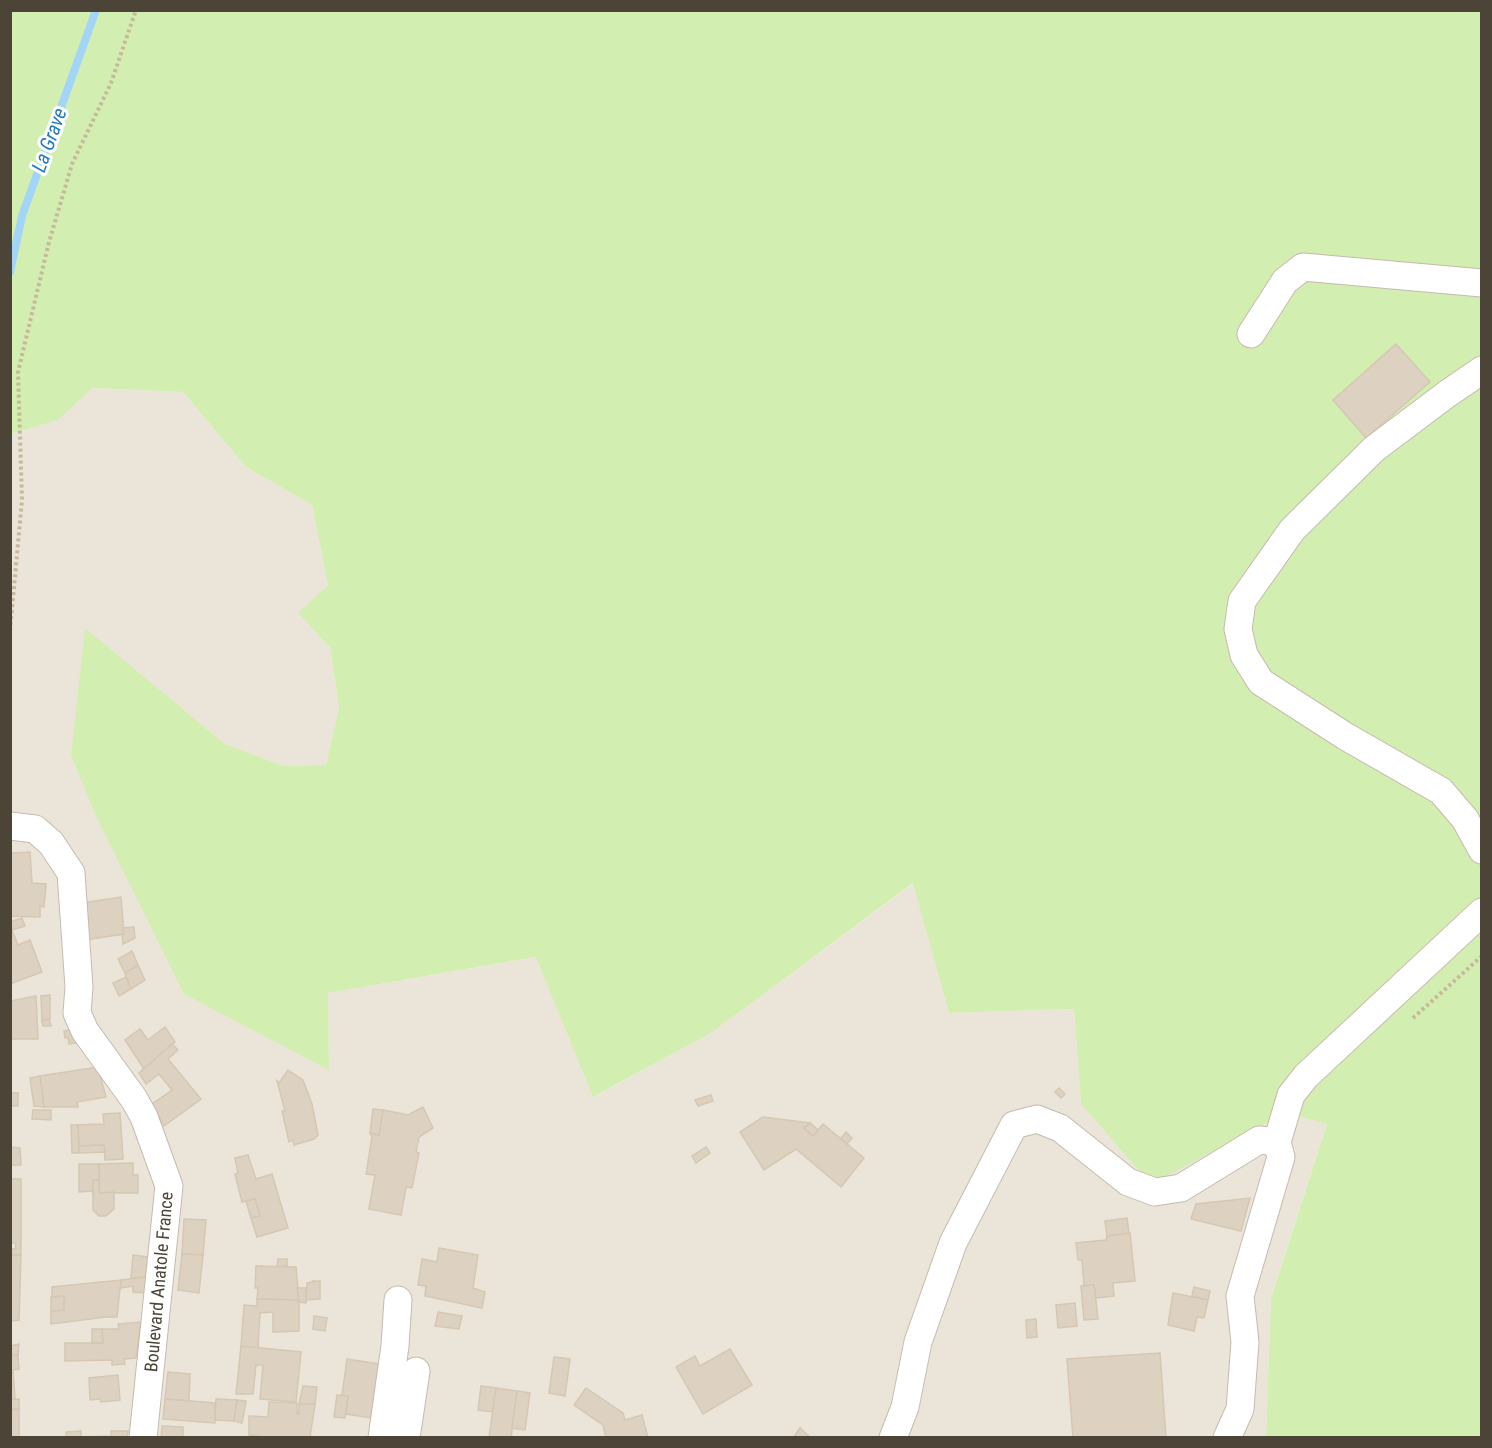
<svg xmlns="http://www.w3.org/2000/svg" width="1492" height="1448" font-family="'Roboto Condensed',sans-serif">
<rect width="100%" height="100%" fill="#f7f3eb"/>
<path fill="#ebe5d9" d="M91,388L183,392L246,467L312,505L328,585L299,613L330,647L339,708L326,765L284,766L225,744L85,629L329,1069L328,993L537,957L594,1097L711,1033L914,883L949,1013L1074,1009L1081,1104L1286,1113L1327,1124L1271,1297L1266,1437L11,1438V434L57,420Z"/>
<path fill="#d3eeb1" d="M11,11H1481V1437H1266L1271,1298L1327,1124L1286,1113L1151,1184L1081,1104L1074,1009L949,1013L913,883L711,1033L593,1097L536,957L328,993L329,1070L184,994L96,816L71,755L85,628L225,744L284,766L326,765L339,708L330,647L298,613L328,585L312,505L246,467L183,392L92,388L58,420L11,434Z"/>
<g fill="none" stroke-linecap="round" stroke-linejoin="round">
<path stroke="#a3d5f8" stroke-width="8" d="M10,272L22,216L96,10"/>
</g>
<g fill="#ddd2c2" stroke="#d5c7b1" stroke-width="1.5">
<path d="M1396,344L1430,382L1366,438L1333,400Z"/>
<path d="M30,852L32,883L46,884L44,907L40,906V917L10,916V855L12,853Z"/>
<path d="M121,897L124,934L86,940L82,903Z"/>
<path d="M22,918L25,926L12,930L10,922Z"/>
<path d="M134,927L135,938L123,944L122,934H124L123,928Z"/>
<path d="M12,930L18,945L30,940L42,972L10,984V931Z"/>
<path d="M132,951L138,965L125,973L118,959Z"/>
<path d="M138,965L145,980L131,989L125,973Z"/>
<path d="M126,977L131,989L119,996L113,983Z"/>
<path d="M50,995V1019L42,1021L41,996Z"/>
<path d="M36,996L38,1039H10V1001Z"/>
<path d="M49,1019L51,1026H43L42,1021Z"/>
<path d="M165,1027L175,1042L144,1069L125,1040L140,1029L148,1040Z"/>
<path d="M73,1029L83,1042L69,1044L68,1037L65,1038L64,1031Z"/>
<path d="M172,1044L178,1050L168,1059L201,1099L164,1126L152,1104L172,1090L159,1074L146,1084L139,1073Z"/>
<path d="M98,1067L106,1097L77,1102L78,1107H44L40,1076Z"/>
<path d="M288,1070L303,1080L312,1104L318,1135L314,1139L294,1145L293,1140L289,1142L282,1111H285L277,1081L279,1083Z"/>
<path d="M40,1076L44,1107L34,1106L30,1078Z"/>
<path d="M1059,1088L1065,1094L1061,1098L1055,1092Z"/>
<rect x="10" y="1093" width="8" height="13"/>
<path d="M711,1095L713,1101L698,1106L695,1100Z"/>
<path d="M423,1107L433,1128L419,1137L416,1152L419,1153L412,1188L406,1187L401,1215L369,1209L375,1175L366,1174L372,1137L370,1133L379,1135L383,1110L408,1115Z"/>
<path d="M373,1109L383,1110L379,1135L370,1133Z"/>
<path d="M33,1110H51V1120L32,1119Z"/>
<path d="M120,1113L123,1159L105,1160L104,1145L79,1146L78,1125L104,1124L103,1114Z"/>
<path d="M763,1117L810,1123L804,1128L813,1136L823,1124L864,1158L841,1187L796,1149L764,1170L740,1132Z"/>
<path d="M810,1123L818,1130L813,1136L804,1128Z"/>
<path d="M71,1125H78L79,1153H72Z"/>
<path d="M846,1132L852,1138L847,1144L841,1138Z"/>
<path d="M104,1145L105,1152L79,1153V1146Z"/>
<path d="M10,1147L20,1148L21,1165H10Z"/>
<path d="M706,1147L710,1153L696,1163L692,1156Z"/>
<path d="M248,1155L256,1179L272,1174L288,1228L257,1237L251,1218L260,1216L255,1199L242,1202L235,1174L238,1173L235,1158Z"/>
<path d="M133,1163V1175H138V1193H99V1164Z"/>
<path d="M79,1164H99V1180H93V1194L92,1191L79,1192Z"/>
<path d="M10,1179H21V1255H10V1249H16L15,1243H10Z"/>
<path d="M93,1180H99V1193L114,1192V1209L106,1216H99L93,1210Z"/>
<path d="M1250,1198L1241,1231L1191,1219L1196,1204Z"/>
<path d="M255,1199L260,1216L251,1218L246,1201Z"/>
<path d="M1127,1218L1129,1233L1107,1236L1105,1221Z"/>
<path d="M184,1219L206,1220L203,1255L182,1254Z"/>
<path d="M1130,1233L1135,1281L1113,1283L1114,1296L1096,1298L1094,1285L1084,1286L1082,1260H1078L1076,1243L1106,1240L1107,1236Z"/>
<path d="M439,1248L478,1255L473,1288L485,1292L482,1308L425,1296L426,1286L418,1285L422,1259L437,1262Z"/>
<path d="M182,1254L203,1255L199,1293L178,1290Z"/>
<path d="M10,1255H21L19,1320L10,1321Z"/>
<path d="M133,1255L148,1257L147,1277L131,1278Z"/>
<path d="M278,1259H287V1266L277,1267Z"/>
<path d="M256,1266L296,1267L299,1300L257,1299L258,1288H255Z"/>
<path d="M147,1277L144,1293L133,1292V1286L120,1288L121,1280Z"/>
<path d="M121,1280L117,1317H106L51,1324V1311L64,1310V1296L52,1297V1287Z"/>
<path d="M313,1281H320V1299L306,1300L307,1283L314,1282Z"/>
<path d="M1094,1285L1098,1319L1084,1320L1081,1286Z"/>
<path d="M1194,1287L1210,1291L1208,1300L1192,1296Z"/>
<path d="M297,1288H306V1303L299,1302Z"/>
<path d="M1173,1293L1208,1300L1204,1318L1197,1317L1194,1331L1168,1325Z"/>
<path d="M64,1296V1310L51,1311V1297Z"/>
<path d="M257,1299L299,1300V1331L273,1332V1312L260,1313L258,1348L241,1346L244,1305L257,1306Z"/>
<path d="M1075,1303L1077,1326L1058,1328L1056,1305Z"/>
<path d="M438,1312L462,1316L459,1329L435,1326Z"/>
<path d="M314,1316L327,1318L325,1331L313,1329Z"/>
<path d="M1036,1319L1037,1337L1027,1338L1026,1320Z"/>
<path d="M141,1322L136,1358L124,1359L125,1364L112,1365V1360L65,1361V1343H103L102,1329H119L118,1324Z"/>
<path d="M92,1329H102L103,1343H92Z"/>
<path d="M19,1344L18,1355L11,1356L10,1346Z"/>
<path d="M241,1346L301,1352L296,1402L260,1399L263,1365H256L253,1394H236Z"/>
<path d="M730,1349L752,1385L703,1414L676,1367L695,1356L700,1366Z"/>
<path d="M1160,1353L1166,1438H1073L1067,1359Z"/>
<path d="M18,1355L19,1369L13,1370L15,1399L10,1400V1356Z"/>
<path d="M554,1357L570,1359L565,1396L549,1393Z"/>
<path d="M347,1359L379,1364L378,1419L346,1414L348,1396L342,1395Z"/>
<path d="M168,1372L190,1374L189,1401L165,1399Z"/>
<path d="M118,1375L120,1400L101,1402L100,1399L90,1400L89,1378Z"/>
<path d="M303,1386L317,1387L315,1404H299Z"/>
<path d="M481,1386L496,1388L493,1412L478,1410Z"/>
<path d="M496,1388L517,1391L511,1438H489Z"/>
<path d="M586,1388L623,1413L625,1420L642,1415L648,1438H606L603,1425L574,1405Z"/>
<path d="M517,1391L530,1393L525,1430L512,1428Z"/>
<path d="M337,1395L348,1396L345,1418L334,1417Z"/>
<path d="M19,1399V1409L10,1410V1400Z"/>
<path d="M165,1399L215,1403V1423L163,1419Z"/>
<path d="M216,1399L237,1400L234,1421L215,1420Z"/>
<path d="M237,1400L246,1401L242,1423L234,1421Z"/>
<path d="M269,1402L297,1403V1414H299V1404H315L310,1437L273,1438L249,1435V1416L268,1417Z"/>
<path d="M19,1409V1438H10V1410Z"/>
<path d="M162,1426L183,1427V1438H161Z"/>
<path d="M800,1428L811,1438H793Z"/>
<path d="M81,1431V1437L111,1436V1431H128L127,1438H66V1432Z"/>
</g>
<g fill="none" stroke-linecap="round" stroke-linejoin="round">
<defs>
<g id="minor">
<path d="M1251,334L1285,281L1303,267L1482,283"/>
<path d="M1482,370L1447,394L1374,449L1292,530L1242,601L1238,629L1244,655L1261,682L1345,736L1441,791L1465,819L1482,850"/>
<path d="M10,826L35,829L51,843L71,873L79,987L77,1013L85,1031L134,1099L144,1117L169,1186L143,1438"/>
<path d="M382,1438L395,1346L398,1300"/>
<path d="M406,1438L416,1371"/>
<path d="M893,1438L905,1407L918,1342L953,1243L1014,1125L1037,1119L1060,1128L1128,1182L1155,1192L1181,1188L1259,1140L1277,1142"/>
<path d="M1227,1438L1240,1409L1245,1342L1240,1296L1281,1157L1277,1142L1291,1095L1306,1076L1482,912"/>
</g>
</defs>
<use href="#minor" stroke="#c4bbac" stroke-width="29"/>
<g stroke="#c7b89c" stroke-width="4" stroke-dasharray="3 3" stroke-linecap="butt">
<path d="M10,631L22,500L18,372L49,242L72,164L111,83L136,10"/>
<path d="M1413,1018L1482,956"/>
</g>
<use href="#minor" stroke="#fff" stroke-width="27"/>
</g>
<g text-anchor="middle" stroke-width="6" stroke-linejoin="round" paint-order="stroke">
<g font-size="18" fill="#4c4437" stroke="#fff">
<text transform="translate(159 1282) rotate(-85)" y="6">Boulevard Anatole France</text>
</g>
<g font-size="20" font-style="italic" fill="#237bbc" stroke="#fff">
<text transform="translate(49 140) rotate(-70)" y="7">La Grave</text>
</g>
</g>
<rect width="1492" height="1448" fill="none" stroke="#4c4437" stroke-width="24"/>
</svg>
